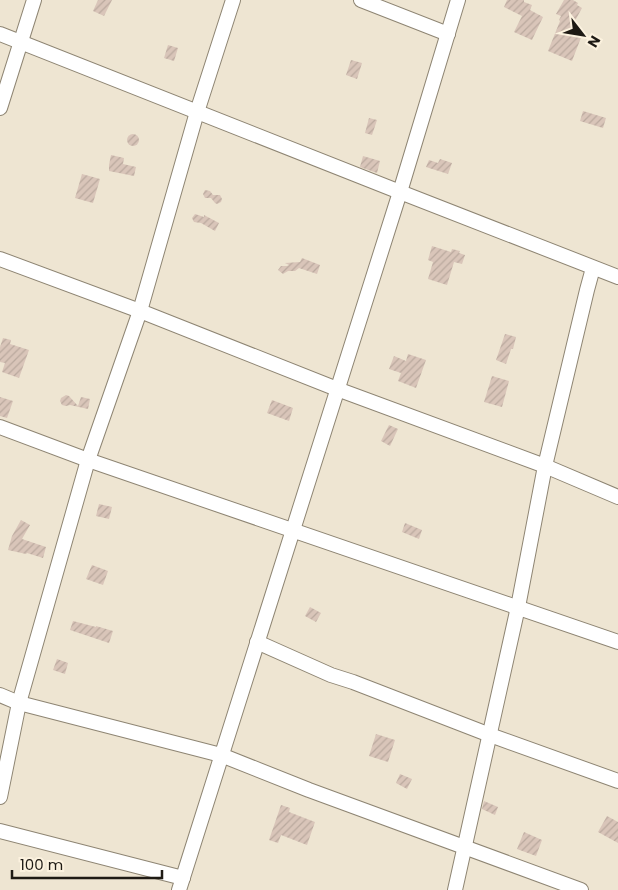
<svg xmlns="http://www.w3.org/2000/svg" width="618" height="890" font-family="Poppins,sans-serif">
<defs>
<pattern id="building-hatch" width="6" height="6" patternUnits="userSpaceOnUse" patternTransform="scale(1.25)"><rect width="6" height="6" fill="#d9c5b9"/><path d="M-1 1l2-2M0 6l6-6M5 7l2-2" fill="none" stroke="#baa99e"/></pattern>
</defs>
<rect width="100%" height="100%" fill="#eee5d2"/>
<g fill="url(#building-hatch)">
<path d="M98,0H112L104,16L93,11Z"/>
<path d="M507,0H524V2L532,5L530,10L543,17L532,40L514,32L522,16L504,7Z"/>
<path d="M564,0H573L578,3L577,5L582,8L570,30L582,35L572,61L548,51L560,21L559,20L561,16L556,14Z"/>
<path d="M168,45L178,48L174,61L164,58Z"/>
<path d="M351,60L362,63L357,79L346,75Z"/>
<path d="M583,111L606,118L603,128L580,121Z"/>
<path d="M369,118L377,120L372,135L365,133Z"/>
<circle cx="133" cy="140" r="6"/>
<path d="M111,155L124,158L123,164L136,167L134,176L109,171V165Z"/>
<path d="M363,156L380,161L377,173L360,167Z"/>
<path d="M440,159L452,163L448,174L426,167L429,160L438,163Z"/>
<path d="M82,174L100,179L93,203L75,198Z"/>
<path d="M205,190L210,191L213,195H220L222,199L221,202L217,204L215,203L211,198H205L203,194Z"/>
<path d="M195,214L204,217V215L219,223L215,231L201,223L194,222L192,218Z"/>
<path d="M432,246L451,252L452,249L460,251L459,253L465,255L462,264L454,262L447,285L428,279L433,262L428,260Z"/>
<path d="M302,258L320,265L317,274L299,268L295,271H288L283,274L278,270L281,266H287L289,265L285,263L300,262Z"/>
<path d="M505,334L516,337L513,349H511L506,364L496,360Z"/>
<path d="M3,338L11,340L10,344L29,350L19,378L2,372L5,363L0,362V347Z"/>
<path d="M408,354L426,360L416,388L398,381L401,373L389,369L394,356L406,361Z"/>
<path d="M492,376L509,381L502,407L484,402Z"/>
<path d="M66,395L69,396L78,406L81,397L90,399L88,409L70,405L66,406L62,405L60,401L61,398Z"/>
<path d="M0,397L13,401L7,418L0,416Z"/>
<path d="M272,400L293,408L289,421L267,413Z"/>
<path d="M389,425L398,429L390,446L381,441Z"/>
<path d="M99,504L112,507L109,519L96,516Z"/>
<path d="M21,520L30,525L22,539L46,547L43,558L27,553L26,554L8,550L12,536Z"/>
<path d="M405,523L422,530L419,539L402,532Z"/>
<path d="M92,565L108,571L103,585L86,579Z"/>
<path d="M310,607L321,613L316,622L305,616Z"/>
<path d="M73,621L96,627V626L113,631L109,643L70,630Z"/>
<path d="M57,659L68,663L65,674L53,670Z"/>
<path d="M376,734L395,740L388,762L369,756Z"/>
<path d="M400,774L412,779L407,789L396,783Z"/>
<path d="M484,801L498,807L495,815L482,809Z"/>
<path d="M281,805L290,808L289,812L315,822L307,845L281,835L278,843L269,840Z"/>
<path d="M607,816L618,822V843L598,832Z"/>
<path d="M524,832L542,840L536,856L517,849Z"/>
</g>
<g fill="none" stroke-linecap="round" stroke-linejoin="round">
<defs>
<g id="minor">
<path d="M361,0L448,34"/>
<path d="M0,34L400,192L618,277"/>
<path d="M0,108L34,0"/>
<path d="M0,259L140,311L337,389L545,466L618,497"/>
<path d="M0,427L88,460L618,642"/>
<path d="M257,642L331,675L353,682L490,735L618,781"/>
<path d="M0,695L19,703L221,755L309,790L581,890"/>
<path d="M0,797L19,703L88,460L140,311L197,112L233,0"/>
<path d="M0,831L183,878"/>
<path d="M179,890L400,192L458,0"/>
<path d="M455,890L518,607L545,466L587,290L593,268"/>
</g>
</defs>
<use href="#minor" stroke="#8e8573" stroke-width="16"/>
<use href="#minor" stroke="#fff" stroke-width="14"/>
</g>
<g transform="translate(583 35) rotate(121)" stroke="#fcf2df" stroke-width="4" paint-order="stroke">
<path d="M0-4L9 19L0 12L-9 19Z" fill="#1e1a14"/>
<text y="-8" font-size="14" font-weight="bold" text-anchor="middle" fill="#1e1a14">N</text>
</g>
<path d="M12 870v8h150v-8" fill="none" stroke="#1e1a14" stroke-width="2.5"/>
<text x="20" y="870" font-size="15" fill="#1e1a14" stroke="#fcf2df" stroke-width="4" paint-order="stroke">100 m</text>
</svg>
